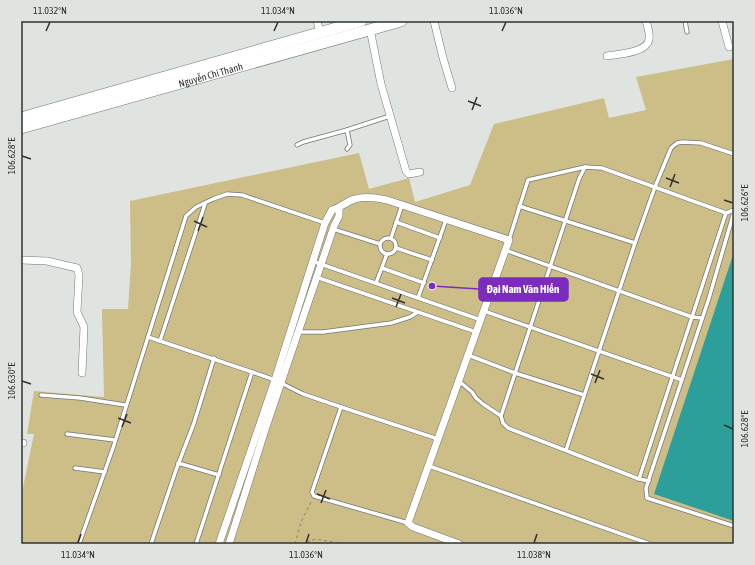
<svg xmlns="http://www.w3.org/2000/svg" width="755" height="565" font-family="'Asap Condensed',sans-serif">
<rect width="100%" height="100%" fill="#e0e4e0"/>
<path fill="#cdbd86" d="M734,59V544H21V497L34,434H27L34,391L104,397L102,309H128L131,264L130,201L359,153L369,189L409,178L415,202L470,185L494,124L604,98L609,118L646,110L636,77Z"/>
<path fill="#2c9f9a" d="M734,252V521L654,494Z"/>
<g fill="none" stroke-linecap="round" stroke-linejoin="round">
<defs>
<g id="lane">
<path d="M685,21L687,32"/>
<path d="M297,145L303,142L347,130L390,116"/>
<path d="M347,149L350,145L347,130"/>
<path d="M519,206L635,243"/>
<path d="M734,212L709,298L646,488L647,498L734,526"/>
<path d="M396,222L440,238"/>
<path d="M325,223L242,195L227,194L213,199L196,207L186,216L148,337L252,372L275,380L303,394L341,407L438,439"/>
<path d="M333,229L380,244"/>
<circle cx="388" cy="246" r="8"/>
<path d="M391,238L402,205"/>
<path d="M509,240L528,180L585,167L602,168L726,213L734,210"/>
<path d="M396,248L432,260"/>
<path d="M505,250L692,317L726,213"/>
<path d="M312,261L481,320"/>
<path d="M382,268L424,283"/>
<path d="M316,277L476,332"/>
<path d="M495,280L541,297"/>
<path d="M376,283L387,254"/>
<path d="M418,298L446,220"/>
<path d="M484,311L682,380"/>
<path d="M298,332H323L391,323L410,317L418,312"/>
<path d="M160,341L205,204"/>
<path d="M468,355L515,373L584,395"/>
<path d="M459,381L472,392L476,398L483,404L501,416L503,423L508,428L639,479L649,481"/>
<path d="M41,395L80,398L125,405"/>
<path d="M341,407L312,492L314,496L408,523"/>
<path d="M501,416L579,179L585,167"/>
<path d="M67,434L115,440"/>
<path d="M566,450L635,243L655,187L671,148L677,143L683,142L701,143L734,154"/>
<path d="M178,463L219,475"/>
<path d="M429,466L650,544"/>
<path d="M75,468L105,472"/>
<path d="M639,479L692,317L702,318"/>
<path d="M79,544L113,448L148,337"/>
<path d="M151,544L176,470L194,423L214,358"/>
<path d="M196,544L252,372"/>
</g>
<g id="street">
<path d="M317,21L320,33"/>
<path d="M434,21L443,58L452,88"/>
<path d="M722,21L729,47"/>
<path d="M370,29L381,84L406,171L409,174L420,172"/>
<path d="M607,56C618,54 646,53 649,40C650,34 648,27 646,21"/>
<path d="M21,260L47,261L77,268L79,275L77,312L84,327L82,373"/>
<path d="M21,443H23"/>
<path d="M219,544L275,380L325,223L332,210C340,208 347,201 355,199C365,196 377,198 387,200L509,240L408,523L413,527L459,544"/>
<path d="M229,544L266,427L334,226L339,216V208"/>
</g>
<g id="primary">
<path d="M21,118L361,21"/>
<path id="s1" d="M21,128L401,21"/>
</g>
</defs>
<use href="#lane" stroke="#747773" stroke-width="5"/>
<use href="#street" stroke="#747773" stroke-width="8"/>
<use href="#primary" stroke="#747773" stroke-width="12"/>
<g stroke="#818481" stroke-width="1" stroke-dasharray="3 3" stroke-linecap="butt">
<path d="M295,544L301,522L312,500"/>
<path d="M301,544L316,539L343,544"/>
</g>
<use href="#lane" stroke="#fff" stroke-width="3.5"/>
<use href="#street" stroke="#fff" stroke-width="7"/>
<use href="#primary" stroke="#fff" stroke-width="11"/>
</g>
<path fill="none" stroke="#313230" stroke-width="1.5" d="M46,31L50,22M274,31L278,22M502,31L506,22M468,101L481,106M472,110L477,97M22,156L31,159M666,178L679,183M670,187L675,174M724,200L733,203M194,221L207,227M198,231L203,217M392,298L405,303M396,307L401,294M591,374L604,379M22,381L31,384M595,383L600,370M118,418L131,423M724,425L733,429M122,427L127,414M317,494L330,499M321,503L326,490M78,543L81,534M306,543L309,534M534,543L537,534"/>
<g text-anchor="middle" stroke-width="4" stroke-linejoin="round" paint-order="stroke">
<g font-size="10" fill="#313230" stroke="#e0e4e0">
<text dy="4" stroke="none"><textPath href="#s1" startOffset="197">Nguyễn Chí Thanh</textPath></text>
</g>
</g>
<path fill="none" stroke="#7b2cbf" stroke-width="1.5" d="M432 286L479 289"/>
<circle fill="#7b2cbf" stroke="#e0e4e0" stroke-width="1.5" cx="432" cy="286" r="4"/>
<rect fill="#7b2cbf" stroke="#7b2cbf" stroke-width="1.5" x="479" y="278" width="89" height="23" rx="4"/>
<g font-size="11" text-anchor="middle" font-weight="bold" fill="#fff">
<text x="523" y="293">Đại Nam Văn Hiến</text>
</g>
<rect width="755" height="565" fill="none" stroke="#e0e4e0" stroke-width="44"/>
<rect x="22" y="22" width="711" height="521" fill="none" stroke="#313230" stroke-width="1.5"/>
<g font-size="10" text-anchor="middle" fill="#313230">
<text x="50" y="14">11.032°N</text>
<text x="278" y="14">11.034°N</text>
<text x="506" y="14">11.036°N</text>
<text transform="translate(11 156) rotate(-90)" y="4">106.628°E</text>
<text transform="translate(744 203) rotate(-90)" y="4">106.626°E</text>
<text transform="translate(11 381) rotate(-90)" y="4">106.630°E</text>
<text transform="translate(744 429) rotate(-90)" y="4">106.628°E</text>
<text x="78" y="558">11.034°N</text>
<text x="306" y="558">11.036°N</text>
<text x="534" y="558">11.038°N</text>
</g>
</svg>
